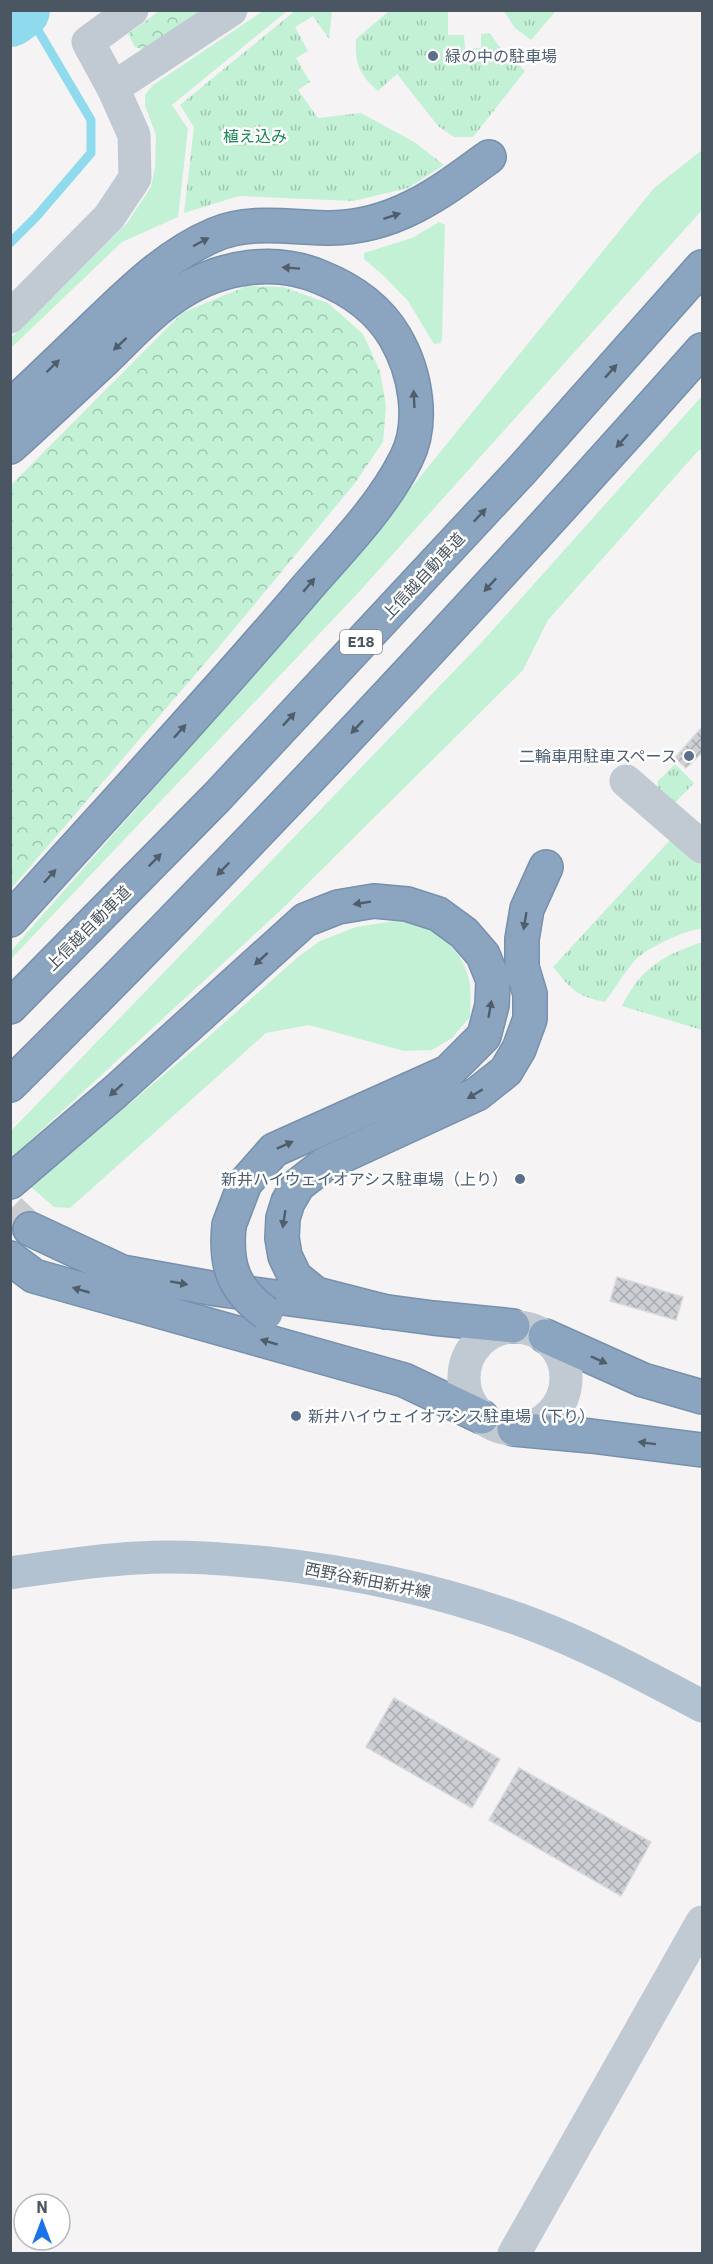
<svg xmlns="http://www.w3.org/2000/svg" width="713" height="2264" font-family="'IBM Plex Sans','Noto Sans JP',sans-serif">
<defs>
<pattern id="forest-crowns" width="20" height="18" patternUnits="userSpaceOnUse" patternTransform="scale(1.5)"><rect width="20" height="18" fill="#c3f1d5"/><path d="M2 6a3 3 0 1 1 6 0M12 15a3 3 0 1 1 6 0" fill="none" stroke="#a0c6b0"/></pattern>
<pattern id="park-tufts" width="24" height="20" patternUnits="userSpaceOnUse" patternTransform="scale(1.5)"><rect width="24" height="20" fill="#c3f1d5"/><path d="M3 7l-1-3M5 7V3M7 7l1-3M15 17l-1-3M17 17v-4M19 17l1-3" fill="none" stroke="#a0c6b0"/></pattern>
<pattern id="building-cross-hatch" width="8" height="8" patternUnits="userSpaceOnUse" patternTransform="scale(1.5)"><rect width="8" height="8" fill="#cdcfd5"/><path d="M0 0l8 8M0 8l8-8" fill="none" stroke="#a8abb0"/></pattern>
</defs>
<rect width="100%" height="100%" fill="#f5f3f3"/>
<g fill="#c3f1d5">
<path d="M263,11H287L172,105L188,129L178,217L122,242L11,348V338L127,223L151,187L155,167L156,135L145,106V95L153,85Z"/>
<path d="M702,150V210L358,593L11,959V951L335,582L654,188Z"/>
<path d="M439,222L445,225L442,338L441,343L434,344L408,301L384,276L364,259V253L412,238Z"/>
<path d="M702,396V449L698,451L548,620L523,670L281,910L11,1158V1131L482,642Z"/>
<path d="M407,919C439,934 463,947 470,984C471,994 470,1007 470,1017L452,1038L432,1050L404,1051L309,1025L266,1033L70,1208L54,1207L31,1187L205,1040L298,957L320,941L356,927Z"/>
</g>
<g fill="url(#forest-crowns)">
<path d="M159,11H209L149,51L135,47L128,34Z"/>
<path d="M247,286L283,287L328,303L363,334L380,371L386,406L383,442L355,483L229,635L11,889V485L182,313Z"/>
</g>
<g fill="url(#park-tufts)">
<path d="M296,10L332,11L329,39L313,16L295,27L308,51L296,58L310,82L298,90L318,118L361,113L414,142L444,165L408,188L353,201L239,196L184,213L194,127L180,105Z"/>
<path d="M389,11H448V35H464L465,49L481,48V34L490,33L498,45L525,71L473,137H454L438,126L397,74L378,91C359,75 355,63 356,39Z"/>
<path d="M504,11H556L531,40L515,28Z"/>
<path d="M675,764L694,783L672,806L657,792L658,781Z"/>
<path d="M672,838L702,865V929C686,929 647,948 635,960C624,973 615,988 605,1002C576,996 572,990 553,967Z"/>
<path d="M699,943H702V1030L622,1006C640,969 661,957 699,943Z"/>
</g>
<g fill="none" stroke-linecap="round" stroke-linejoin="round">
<path stroke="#90daee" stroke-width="9" d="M10,243L36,217L91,153V120L26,10"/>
<path stroke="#90daee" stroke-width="58" d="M10,18L21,10"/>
</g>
<g fill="url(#building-cross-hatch)" stroke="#d7d9de" stroke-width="1.5">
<path d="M702,727V753L686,768L675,758Z"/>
<path d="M617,1277L683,1297L676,1320L610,1301Z"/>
<path d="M394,1698L500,1759L472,1808L366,1747Z"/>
<path d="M519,1768L651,1842L621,1896L489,1820Z"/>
</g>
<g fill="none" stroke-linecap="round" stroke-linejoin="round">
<path stroke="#caccce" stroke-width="33" stroke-dasharray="33 16" stroke-linecap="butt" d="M10,1210L30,1229"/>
<defs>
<g id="highway">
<path d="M10,407C39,380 67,353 96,325C132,291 167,255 214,235C251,219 292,228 331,228C395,227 440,193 489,157"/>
<path d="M10,447C42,418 73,389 104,360C128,337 152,310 181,292C222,266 275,258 320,277C350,289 378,308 395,337C415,371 425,422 406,459C380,511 335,554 298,598C205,707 106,813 10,920"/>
<path d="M10,1007L217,797L520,472L702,267"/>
<path d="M10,1085C249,848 479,601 702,350"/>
<path d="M10,1182L115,1092L305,920L338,907L374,901L407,904L438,914L464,933L483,955L493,980L492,1005L484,1036L448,1072L274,1150L245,1183L229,1225"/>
<path d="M30,1229L122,1272L216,1289L433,1318L513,1326"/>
<path d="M10,1258L34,1276L404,1380L482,1417"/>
<path d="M386,1312L316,1294L295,1277L285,1256L282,1238L283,1218L288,1202L298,1185L325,1164L477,1094L506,1071L519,1049L530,1019V994L522,967V939L527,909L546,867"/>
<path d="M545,1336L643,1380L702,1397"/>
<path d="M514,1429L591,1436L702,1450"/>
</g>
</defs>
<use href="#highway" stroke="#7690ad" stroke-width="36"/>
<g stroke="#c1cad2" stroke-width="33">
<path d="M113,88L231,10"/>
<path d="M10,317L109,217L135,178L134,135L113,88L88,42L132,10"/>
<path d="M626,781L702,847"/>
<circle cx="515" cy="1378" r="51"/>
<path d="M514,2254L702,1922"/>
</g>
<path stroke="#b3c2d1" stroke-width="33" d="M10,1573C52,1567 95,1560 137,1558C181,1555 226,1559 269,1563C362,1573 447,1592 534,1625C592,1647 647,1677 702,1706"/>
<use href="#highway" stroke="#8ba5c1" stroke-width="33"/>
<defs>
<path id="highway-bridge" d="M229,1225C225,1266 233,1289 266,1313"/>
</defs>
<use href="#highway-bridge" stroke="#7690ad" stroke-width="36" stroke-linecap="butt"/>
<use href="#highway-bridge" stroke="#8ba5c1" stroke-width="33"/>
</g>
<defs><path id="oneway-solid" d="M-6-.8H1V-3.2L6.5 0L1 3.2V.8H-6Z" transform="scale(1.5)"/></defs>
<g fill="#505e6b">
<use href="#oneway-solid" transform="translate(392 216) rotate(-18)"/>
<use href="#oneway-solid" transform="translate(201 242) rotate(-28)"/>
<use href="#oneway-solid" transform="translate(291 268) rotate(-176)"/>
<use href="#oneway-solid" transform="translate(120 344) rotate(137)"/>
<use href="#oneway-solid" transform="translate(53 366) rotate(-44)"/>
<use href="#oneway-solid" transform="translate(611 371) rotate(-48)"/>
<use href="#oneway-solid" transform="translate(414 399) rotate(-93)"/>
<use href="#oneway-solid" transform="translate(622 441) rotate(132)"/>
<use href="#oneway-solid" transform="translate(480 515) rotate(-47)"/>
<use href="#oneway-solid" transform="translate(309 585) rotate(-50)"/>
<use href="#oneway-solid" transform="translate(490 585) rotate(133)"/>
<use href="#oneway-solid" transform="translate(289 719) rotate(-47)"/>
<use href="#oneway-solid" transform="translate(357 727) rotate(133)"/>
<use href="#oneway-solid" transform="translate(180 731) rotate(-48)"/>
<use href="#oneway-solid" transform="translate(155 860) rotate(-45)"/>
<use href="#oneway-solid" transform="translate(223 869) rotate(134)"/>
<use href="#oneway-solid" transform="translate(50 876) rotate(-48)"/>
<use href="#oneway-solid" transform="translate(362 903) rotate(171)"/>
<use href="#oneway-solid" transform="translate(525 921) rotate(99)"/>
<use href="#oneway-solid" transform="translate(261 959) rotate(138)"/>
<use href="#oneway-solid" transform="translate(490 1009) rotate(-80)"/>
<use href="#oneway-solid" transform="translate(116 1090) rotate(138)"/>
<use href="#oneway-solid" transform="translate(475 1094) rotate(149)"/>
<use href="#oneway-solid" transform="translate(285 1145) rotate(-24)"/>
<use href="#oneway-solid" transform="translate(284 1219) rotate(99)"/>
<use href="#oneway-solid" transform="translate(179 1283) rotate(10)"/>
<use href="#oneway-solid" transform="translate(81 1290) rotate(-164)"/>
<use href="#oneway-solid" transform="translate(269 1342) rotate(-164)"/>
<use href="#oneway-solid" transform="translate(599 1360) rotate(24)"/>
<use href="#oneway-solid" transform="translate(647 1443) rotate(-173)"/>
</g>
<g fill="#5c6f8a" stroke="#fff" stroke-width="2">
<circle cx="433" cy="56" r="6"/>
<circle cx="689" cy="756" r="6"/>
<circle cx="520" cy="1179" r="6"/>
<circle cx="296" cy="1416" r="6"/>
</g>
<g text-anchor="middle" stroke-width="5" stroke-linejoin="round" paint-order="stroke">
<rect fill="#fff" stroke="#808990" stroke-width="1.5" x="340" y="630" width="42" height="24" rx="4.5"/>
<g font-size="15" font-weight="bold" fill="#4a5661">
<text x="361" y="647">E18</text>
</g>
<g font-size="16" fill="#4e5e75" stroke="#fff" text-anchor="start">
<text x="445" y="62">緑の中の駐車場</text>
<text x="677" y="762" text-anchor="end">二輪車用駐車スペース</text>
<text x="508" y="1185" text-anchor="end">新井ハイウェイオアシス駐車場（上り）</text>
<text x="308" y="1422">新井ハイウェイオアシス駐車場（下り）</text>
</g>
<g font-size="16" fill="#17864f" stroke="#fff">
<text x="255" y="142">植え込み</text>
</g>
<g font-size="16" fill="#4a5661" stroke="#fff">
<text transform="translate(423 576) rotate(-47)" y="6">上信越自動車道</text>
<text transform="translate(88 928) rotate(-45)" y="6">上信越自動車道</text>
<text transform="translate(368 1580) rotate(11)" y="6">西野谷新田新井線</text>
</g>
</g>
<rect width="713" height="2264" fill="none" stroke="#4a5661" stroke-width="24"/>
<g transform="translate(42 2222)"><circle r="28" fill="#ffffff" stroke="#b7bbc0" stroke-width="1.5"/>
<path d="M0-4.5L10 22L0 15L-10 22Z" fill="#1a73e8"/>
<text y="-9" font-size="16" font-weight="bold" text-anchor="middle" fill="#4a5661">N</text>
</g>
</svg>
